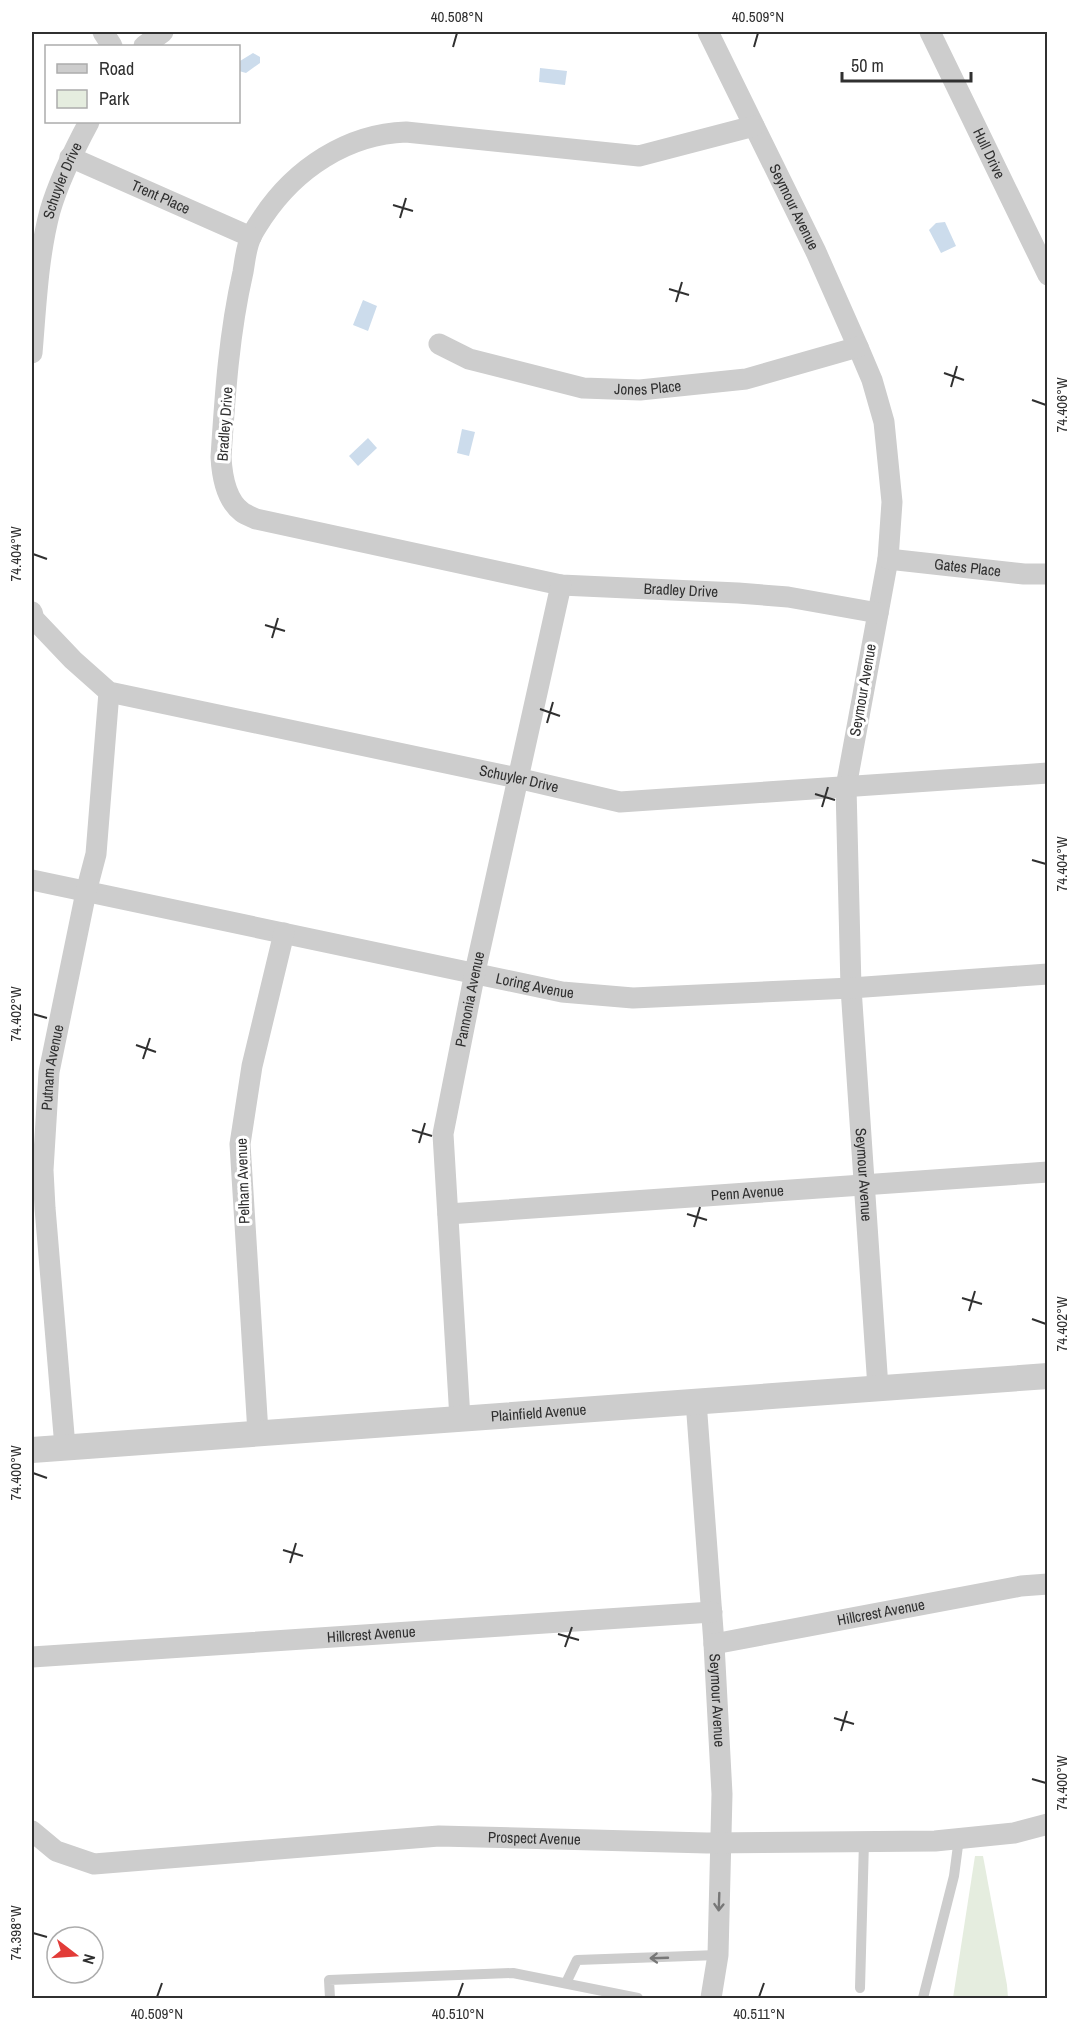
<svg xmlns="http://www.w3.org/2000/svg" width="1079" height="2030" font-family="'Archivo Narrow',sans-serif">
<rect width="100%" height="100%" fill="#fff"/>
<path fill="#e5eddf" d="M975,1856H983L1007,1985L1008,1998H953Z"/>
<g fill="#ccdcec">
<path d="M253,53L260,57V63L246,73L239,71L240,61Z"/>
<path d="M540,68L567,71L565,85L539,82Z"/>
<path d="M945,222L956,246L941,253L929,230L936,223Z"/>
<path d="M363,300L377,306L368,331L353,325Z"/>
<path d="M462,429L475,432L469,456L457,453Z"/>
<path d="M368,438L377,448L358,466L349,456Z"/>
</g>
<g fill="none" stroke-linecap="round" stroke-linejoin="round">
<g stroke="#cdcdcd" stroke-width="10">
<path d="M566,1983L577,1960L718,1955"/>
<path d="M860,1988L864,1841"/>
<path d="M330,1998L329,1980L513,1973L638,1998"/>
<path d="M923,1998L954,1876L959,1838"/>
</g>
<g stroke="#cdcdcd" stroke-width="21">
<path d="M103,32L112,46"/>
<path id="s1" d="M708,32L816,252L858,347L872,380L884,422L892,502L888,559L846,787L851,988L878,1388"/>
<path id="s2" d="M930,32L1048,275"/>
<path d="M144,46L163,32"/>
<path id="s3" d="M754,126L639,156L406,132C347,134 295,169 263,217C259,223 254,230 251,237C246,247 245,261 243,272C229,333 225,395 221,457C222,476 226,500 242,512C246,515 252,517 256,519L561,585L738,593L788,597L878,613"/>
<path id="s4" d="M70,157L251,237"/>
<path id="s5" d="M439,344L469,359L583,388L640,390L746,379L858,347"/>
<path id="s6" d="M32,353C36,306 38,256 50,211C59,180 74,150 89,122"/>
<path id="s7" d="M888,559L1024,574H1048"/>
<path id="s8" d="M32,612L34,619L73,660L109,692L517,778L620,802L1048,773"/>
<path id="s9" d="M32,880L562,992L633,998L851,988L1048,974"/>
<path id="s10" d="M448,1214L1048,1172"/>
<path id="s11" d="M696,1401L714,1644L722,1794L718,1955L711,1998"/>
<path id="s12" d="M460,1419L443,1134L475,972L561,585"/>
<path d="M258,1433L240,1144L252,1066L284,933"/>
<path id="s13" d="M65,1447L45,1208L43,1170L49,1072L86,892L96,854L109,692"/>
<path id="s14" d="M714,1644L1021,1586L1048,1584"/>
<path id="s15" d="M32,1657L712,1612"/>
<path id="s16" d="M32,1831L56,1851L94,1864L439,1836L707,1843L935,1841L1014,1833L1048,1824"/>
</g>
<path stroke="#cdcdcd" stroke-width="26" id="s17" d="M32,1450L1048,1376"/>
</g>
<defs><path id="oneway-shaft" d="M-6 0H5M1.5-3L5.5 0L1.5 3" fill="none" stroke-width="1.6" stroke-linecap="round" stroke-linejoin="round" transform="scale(1.5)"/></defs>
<g stroke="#777">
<use href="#oneway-shaft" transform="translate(719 1902) rotate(92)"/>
<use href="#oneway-shaft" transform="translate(659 1958) rotate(178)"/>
</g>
<path fill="none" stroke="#303030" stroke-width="2" d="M453,47L457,33M754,47L758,33M393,205L413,211M400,218L406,198M669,289L689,295M676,302L682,282M944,373L964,380M951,387L957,366M1032,400L1046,405M33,554L47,559M265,625L285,631M272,638L278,618M540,709L560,716M547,723L553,702M815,794L835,800M822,807L828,787M1032,860L1046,864M33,1014L47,1018M136,1045L156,1052M143,1059L150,1038M412,1130L432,1136M419,1143L425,1123M687,1214L707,1220M694,1227L700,1207M962,1298L982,1304M969,1311L975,1291M1032,1319L1046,1324M33,1473L47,1478M283,1550L303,1556M290,1563L296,1543M558,1634L579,1640M565,1647L572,1627M834,1718L854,1724M841,1731L847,1711M1032,1779L1046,1783M33,1933L47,1937M157,1997L162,1983M458,1997L463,1983M759,1997L764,1983"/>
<g text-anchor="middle" stroke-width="6" stroke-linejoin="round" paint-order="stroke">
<g font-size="15" fill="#303030" stroke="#fff">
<text dy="5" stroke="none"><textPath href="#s2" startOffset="135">Hull Drive</textPath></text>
<text dy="5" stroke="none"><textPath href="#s6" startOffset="176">Schuyler Drive</textPath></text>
<text dy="5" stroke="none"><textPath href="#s4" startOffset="99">Trent Place</textPath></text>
<text dy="5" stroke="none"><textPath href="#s1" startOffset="195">Seymour Avenue</textPath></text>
<text dy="5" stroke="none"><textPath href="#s5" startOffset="216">Jones Place</textPath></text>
<text transform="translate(225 424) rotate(-86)" y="5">Bradley Drive</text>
<text dy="5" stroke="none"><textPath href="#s7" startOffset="80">Gates Place</textPath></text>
<text dy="5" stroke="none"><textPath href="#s3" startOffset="1280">Bradley Drive</textPath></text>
<text transform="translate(863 690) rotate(-80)" y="5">Seymour Avenue</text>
<text dy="5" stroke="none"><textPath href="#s8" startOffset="531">Schuyler Drive</textPath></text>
<text dy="5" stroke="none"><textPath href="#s9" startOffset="514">Loring Avenue</textPath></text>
<text dy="5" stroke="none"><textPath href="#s12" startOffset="423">Pannonia Avenue</textPath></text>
<text dy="5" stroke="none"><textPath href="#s13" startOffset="381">Putnam Avenue</textPath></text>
<text dy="5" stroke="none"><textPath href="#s1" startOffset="1186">Seymour Avenue</textPath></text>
<text transform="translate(243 1181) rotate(-92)" y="5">Pelham Avenue</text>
<text dy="5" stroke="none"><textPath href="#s10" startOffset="300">Penn Avenue</textPath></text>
<text dy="5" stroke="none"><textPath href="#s17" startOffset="508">Plainfield Avenue</textPath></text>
<text dy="5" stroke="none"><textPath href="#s14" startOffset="170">Hillcrest Avenue</textPath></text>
<text dy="5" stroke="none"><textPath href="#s15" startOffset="340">Hillcrest Avenue</textPath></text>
<text dy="5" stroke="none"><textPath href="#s11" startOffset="300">Seymour Avenue</textPath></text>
<text dy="5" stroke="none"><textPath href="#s16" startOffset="513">Prospect Avenue</textPath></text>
</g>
</g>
<rect width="1079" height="2030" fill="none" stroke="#ffffff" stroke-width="66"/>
<rect x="45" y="45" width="195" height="78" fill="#ffffff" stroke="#acacac" stroke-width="1.5"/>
<rect x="57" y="64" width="30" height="9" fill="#cdcdcd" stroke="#acacac" stroke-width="1.5"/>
<text x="99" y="75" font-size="18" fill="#303030">Road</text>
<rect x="57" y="90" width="30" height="18" fill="#e5eddf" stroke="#acacac" stroke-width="1.5"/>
<text x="99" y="105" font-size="18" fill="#303030">Park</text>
<g transform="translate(75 1955) rotate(107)"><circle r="28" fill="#ffffff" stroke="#acacac" stroke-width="1.5"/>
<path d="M0-4.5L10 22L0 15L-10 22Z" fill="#e23c38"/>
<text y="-9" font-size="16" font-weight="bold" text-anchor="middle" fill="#303030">N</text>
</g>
<path d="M842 72v9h129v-9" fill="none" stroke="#303030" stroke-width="3"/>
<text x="851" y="72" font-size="18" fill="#303030" stroke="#ffffff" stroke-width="4.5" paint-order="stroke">50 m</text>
<rect x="33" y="33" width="1013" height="1964" fill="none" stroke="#303030" stroke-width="2"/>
<g font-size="15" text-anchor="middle" fill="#303030">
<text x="457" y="22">40.508°N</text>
<text x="758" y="22">40.509°N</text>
<text transform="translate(1062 405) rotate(-90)" y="5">74.406°W</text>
<text transform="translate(16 554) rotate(-90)" y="5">74.404°W</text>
<text transform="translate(1062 864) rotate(-90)" y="5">74.404°W</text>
<text transform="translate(16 1014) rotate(-90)" y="5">74.402°W</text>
<text transform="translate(1062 1324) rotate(-90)" y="5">74.402°W</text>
<text transform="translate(16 1473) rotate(-90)" y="5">74.400°W</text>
<text transform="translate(1062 1783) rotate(-90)" y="5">74.400°W</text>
<text transform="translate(16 1933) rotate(-90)" y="5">74.398°W</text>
<text x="157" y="2019">40.509°N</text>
<text x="458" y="2019">40.510°N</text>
<text x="759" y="2019">40.511°N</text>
</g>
</svg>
